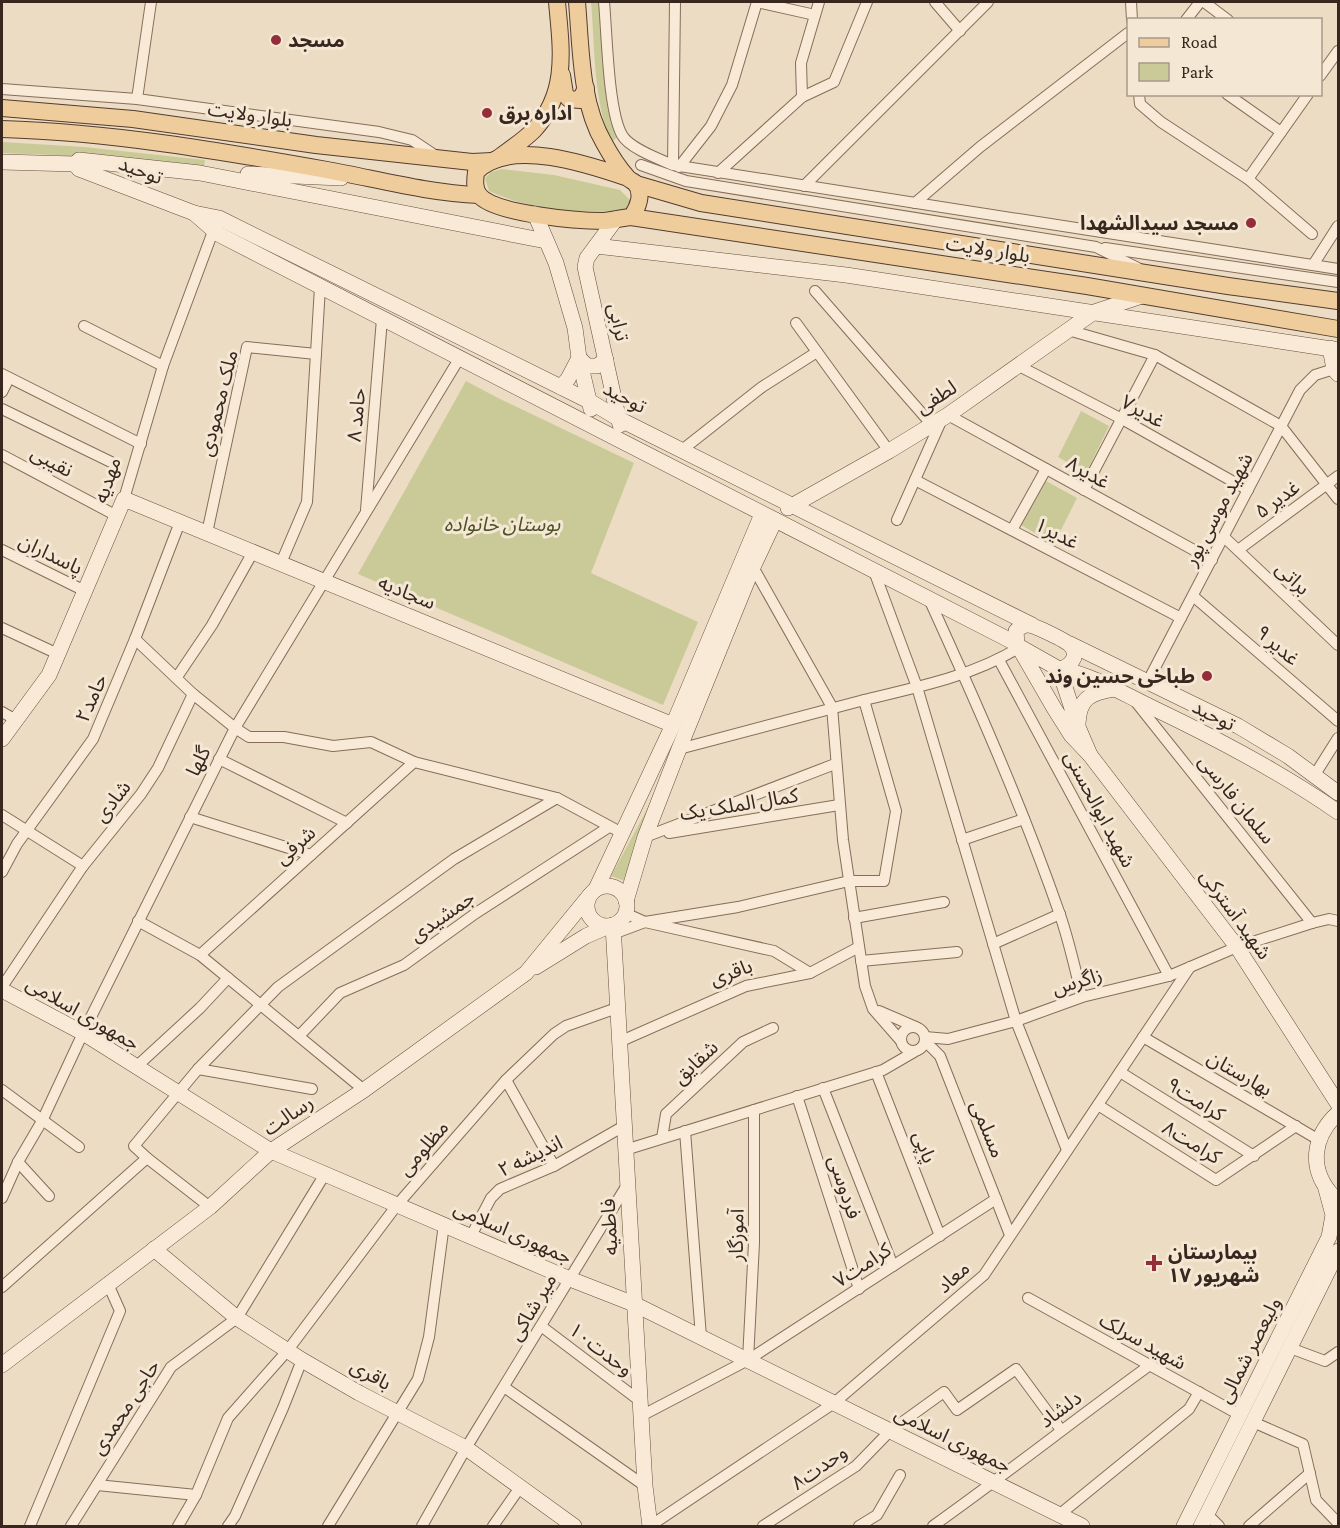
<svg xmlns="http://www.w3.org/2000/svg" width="1340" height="1528" font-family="'Crimson Pro','Noto Sans Arabic',serif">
<rect width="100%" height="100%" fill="#ecdcc3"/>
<g fill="#caca98">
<path d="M591,2H604L617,137L612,142C593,104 595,45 591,2Z"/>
<path d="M2,142L84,147L205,160L204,167L54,155L2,153Z"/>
<path d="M502,169L554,175L620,190L631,201L625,211C578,213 532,211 489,191L485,178L491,172Z"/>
<path d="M466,381L498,398L634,463L591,573L698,622L663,705L358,574Z"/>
<path d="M1081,411L1109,426L1086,473L1058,457Z"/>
<path d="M1046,481L1077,498L1054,544L1021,525Z"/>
<path d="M651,802L625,881L611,876Z"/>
</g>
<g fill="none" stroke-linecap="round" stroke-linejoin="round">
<defs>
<g id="street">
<path d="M151,2L137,99L379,132L412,140L436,156"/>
<path d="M604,2C607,33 608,110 622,135C629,148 659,159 673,165L1338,269"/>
<path d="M757,2L815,15"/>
<path d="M935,2L960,31"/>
<path d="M1131,2L1132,20"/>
<path d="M1204,2L1228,20"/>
<path d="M1186,20L1200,2"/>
<path d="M1320,76L1338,51"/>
<path d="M2,89L137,99"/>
<path d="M1139,94L1140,104L1161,122L1248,179L1312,234"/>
<path d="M1227,94L1281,132"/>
<path d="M802,97L801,63L819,2"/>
<path d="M641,165L686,181L1096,247L1138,268"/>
<path d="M673,165L675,2"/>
<path d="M679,167L711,126L732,85L757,2"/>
<path d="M718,173L802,97L834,82L867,2"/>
<path d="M1248,179L1308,94"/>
<path d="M804,186L988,2"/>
<path d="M915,203L980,147L1128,33"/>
<path d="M1105,248L1338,282"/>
<path d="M1313,265L1338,226"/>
<path d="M815,291L932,425"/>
<path d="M796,323L889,451"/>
<path d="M84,326L163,366"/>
<path d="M1068,330L1155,355L1281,426L1338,499"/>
<path d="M1019,366L1122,419L1248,490"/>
<path d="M2,374L141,444"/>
<path d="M2,392L9,378"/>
<path d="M2,409L111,462"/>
<path d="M948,415L1212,560"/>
<path d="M682,450L762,387L817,352"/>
<path d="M2,455L117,516"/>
<path d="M915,480L1181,618"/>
<path d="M1084,490L1155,355"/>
<path d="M124,499L163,366L215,226"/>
<path d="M366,510L382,319"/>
<path d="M897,520L942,419"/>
<path d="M1012,530L1046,469"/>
<path d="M207,533L247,347L316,354"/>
<path d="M1224,537L1338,645"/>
<path d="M2,550L85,591"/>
<path d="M1238,550L1338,476"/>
<path d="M281,563L307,502L320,287"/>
<path d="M753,567L832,707L843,840L865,986L873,1009L901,1041"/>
<path d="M874,571L917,687L1016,1021L1067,1150"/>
<path d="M1193,596L1338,721"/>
<path d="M929,599C976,702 1022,806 1059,912C1069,940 1075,969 1082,997"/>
<path d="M2,628L58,654"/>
<path d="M999,660L1169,976"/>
<path d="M177,677L212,625L253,552"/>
<path d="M1148,681L1300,390L1315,375L1334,369"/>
<path d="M193,694L235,728L249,737H284L333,746L371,742L414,762L557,798L622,833"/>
<path d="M864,700C918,687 973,676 1020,647"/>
<path d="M1135,701L1312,923"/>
<path d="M2,712L16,720"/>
<path d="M219,759L347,823"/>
<path d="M1314,776L1338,738"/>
<path d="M2,815L83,866"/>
<path d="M190,817L311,855"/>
<path d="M669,833L839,805"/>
<path d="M645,837L835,764"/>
<path d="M962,840L1024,819"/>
<path d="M2,872L17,844L93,739L135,639L180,522"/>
<path d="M625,913L645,922L774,951L810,973"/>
<path d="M854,918L944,902"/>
<path d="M138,921L200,955L364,1090"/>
<path d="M613,934L645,922L738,907L849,881H884L896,811L864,700L679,749"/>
<path d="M993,944L1060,914"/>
<path d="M200,955L414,762"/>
<path d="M861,961L957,952"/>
<path d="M2,987L83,866L141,794L158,768L193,694L135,639"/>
<path d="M879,1011L916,1027"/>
<circle cx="913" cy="1039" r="12"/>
<path d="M299,1036L340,993L404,965L476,913L609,827"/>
<path d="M925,1037L948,1039L1016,1021L1082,997L1169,976L1237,947L1312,923L1329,919L1338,921"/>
<path d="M1143,1037L1319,1140"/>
<path d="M925,1041L940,1056L1010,1235"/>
<path d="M619,1042L746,986L810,973L859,947"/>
<path d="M136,1067L200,1008L228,978"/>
<path d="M198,1069L312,1089"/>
<path d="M876,1072L940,1236"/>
<path d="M1120,1072L1254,1156"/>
<path d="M506,1080L554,1166"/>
<path d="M823,1088L893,1266"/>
<path d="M2,1090L79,1147"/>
<path d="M797,1096L859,1289"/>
<path d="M1098,1105L1216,1180L1296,1126"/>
<path d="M685,1131L701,1337"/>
<path d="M662,1138L666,1114L743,1042L773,1028"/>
<path d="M625,1150L883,1070L914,1052"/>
<path d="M147,1158L134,1146L198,1069L278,987L454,859L557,798"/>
<path d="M18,1162L49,1196"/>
<path d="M2,1198L18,1162L42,1121L83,1033L235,728L459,359"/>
<path d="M471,1236L491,1198L500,1189L554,1166L624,1126"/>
<path d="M2,1287L147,1158L210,1207"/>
<path d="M1028,1298L1240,1415"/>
<path d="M541,1326L640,1401"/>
<path d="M1290,1348L1325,1361L1338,1352"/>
<path d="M748,1360L754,1243V1110"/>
<path d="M504,1387L645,1486"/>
<path d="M641,1416L748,1360L996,1199"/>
<path d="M1253,1422L1303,1444L1316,1500L1338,1523"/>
<path d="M97,1485L196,1495"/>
<path d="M1207,1514L1219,1526"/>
<path d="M1059,1515L1189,1409L1199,1392"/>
<path d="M30,1526L120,1311L108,1284"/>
<path d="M71,1526L171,1367L237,1318L325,1174"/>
<path d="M178,1526L196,1495L228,1418L288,1350L397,1205L506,1080L554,1034L566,1026L617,1008"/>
<path d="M228,1526L235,1516L283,1408L302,1360"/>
<path d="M328,1526L418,1379L429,1337L444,1224"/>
<path d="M422,1526L466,1448L627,1185"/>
<path d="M493,1526L521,1486"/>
<path d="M650,1526L834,1403L984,1275L1190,967"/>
<path d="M763,1526L856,1466L890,1431L944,1392L957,1410L1016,1369L1061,1430"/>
<path d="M859,1526L877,1515L900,1475"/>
<path d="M933,1526C1006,1474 1077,1418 1150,1365"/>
<path d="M1249,1526L1310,1473"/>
</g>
<g id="secondary">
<path d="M2,162L75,164L79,160L200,173L546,241"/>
<path d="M75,164L79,169L194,213L219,218L591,402L619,419L1032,625"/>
<path d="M248,174L341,178"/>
<path d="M194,213L218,234L1017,644"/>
<path d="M535,214L556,263L575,328L579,358L591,409"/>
<path d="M616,219L587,258L585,267L620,425"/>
<path d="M596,246L846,275L1338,350"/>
<path d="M1330,348L1334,369L1338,374"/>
<path d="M561,387L568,379L579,358L587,366H597L606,360"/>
<path d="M788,508L889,451L948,415L1094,312L1142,296"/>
<path d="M1070,644L1238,726L1288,756L1338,793"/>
<path d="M1020,647L1059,669C1070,667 1080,656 1071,646C1067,641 1034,625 1028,625C1023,625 1020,627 1016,631L1017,644L1054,708L1071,735L1090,755L1078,727L1059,669"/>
<path d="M1062,669C1094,676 1122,693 1151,707C1216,738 1279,771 1338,812"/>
<path d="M1078,724C1079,698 1090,693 1114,689"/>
<path d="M2,739L49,675L124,499L673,725"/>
<path d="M1090,755L1237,947L1338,1104"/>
<circle cx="607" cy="906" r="20"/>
<path d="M596,889L673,725L762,514"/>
<path d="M626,901L645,837L679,749L753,567L775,520"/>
<path d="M613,925L645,1486L650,1526"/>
<path d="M536,967L586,936L609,926"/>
<path d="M2,990L83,1033L271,1151L570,1279L634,1304L1082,1526"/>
<path d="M1334,1197C1308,1170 1312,1137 1338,1113"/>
<path d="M154,1249L237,1318L302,1360L359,1393L466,1448L574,1526"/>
<path d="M2,1365L210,1207L271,1151L364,1090L526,973L590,895"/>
<path d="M1184,1526L1329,1237L1333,1215L1326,1189"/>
<path d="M1201,1526L1338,1251"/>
</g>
<g id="primary">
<path d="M577,2C581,47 580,102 604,143C610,154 619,168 627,177C629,180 633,181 635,183C644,193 638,208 631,217C622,218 613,220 604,221C578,221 494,214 479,195C474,188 475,180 476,172C509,137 590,165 628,178"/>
<path d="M562,75L565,94L569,99L580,100L586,88"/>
<path d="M2,108L133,119L316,145L472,162L492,161"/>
<path d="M2,129C110,132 220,151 327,170C377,179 428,193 479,195"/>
<path d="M497,159C509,150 523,141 534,130C569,92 561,48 557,2"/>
<path d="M636,184L701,203L1228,286L1338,301"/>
<path d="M631,217L1087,286L1338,329"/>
</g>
</defs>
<use href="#street" stroke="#866d5b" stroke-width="12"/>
<use href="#secondary" stroke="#684e3e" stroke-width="16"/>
<use href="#primary" stroke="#543c2f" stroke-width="18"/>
<use href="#street" stroke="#f8ead6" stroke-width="10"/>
<use href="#secondary" stroke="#f8ead6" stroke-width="15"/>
<use href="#primary" stroke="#eecc9c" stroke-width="16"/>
</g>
<g fill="#932d39" stroke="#f4e7d3" stroke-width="2">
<circle cx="276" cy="40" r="6"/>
<circle cx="487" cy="113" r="6"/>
<circle cx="1251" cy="223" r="6"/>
<circle cx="1207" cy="676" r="6"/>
<path d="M1151 1254h6v6h6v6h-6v6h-6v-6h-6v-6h6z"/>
</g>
<g text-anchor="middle" stroke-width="6" stroke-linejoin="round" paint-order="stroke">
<g font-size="20" font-weight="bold" fill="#37271e" stroke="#f4e7d3" text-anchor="start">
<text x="288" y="47">مسجد</text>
<text x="499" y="120">اداره برق</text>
<text x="1239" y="230" text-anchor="end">مسجد سیدالشهدا</text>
<text x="1195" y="683" text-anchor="end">طباخی حسین وند</text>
<text x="1168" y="1259">بیمارستان<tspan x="1168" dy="23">۱۷ شهریور</tspan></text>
</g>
<g font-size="20" fill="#37271e" stroke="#f4e7d3">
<text transform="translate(250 114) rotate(8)" y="7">بلوار ولایت</text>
<text transform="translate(141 170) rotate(21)" y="7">توحید</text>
<text transform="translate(988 249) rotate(9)" y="7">بلوار ولایت</text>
<text transform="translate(619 322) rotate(77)" y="7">ترابی</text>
<text transform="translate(625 397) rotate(28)" y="7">توحید</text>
<text transform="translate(936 397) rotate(-33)" y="7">لطفی</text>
<text transform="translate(218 403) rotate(-76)" y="7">ملک محمودی</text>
<text transform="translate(1143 411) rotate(29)" y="7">غدیر۷</text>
<text transform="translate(356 415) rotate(-85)" y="7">حامد ۸</text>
<text transform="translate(52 461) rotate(28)" y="7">نقیبی</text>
<text transform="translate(1088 472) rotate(29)" y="7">غدیر۸</text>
<text transform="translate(107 480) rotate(-71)" y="7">مهدیه</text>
<text transform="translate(1277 499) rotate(-36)" y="7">غدیر ۵</text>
<text transform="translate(1218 509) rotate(-62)" y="7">شهید موسی پور</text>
<text transform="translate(1057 533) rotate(27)" y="7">غدیر۱</text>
<text transform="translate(51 554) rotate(26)" y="7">پاسداران</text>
<text transform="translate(1293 578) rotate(43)" y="7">براتی</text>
<text transform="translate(407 592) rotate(22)" y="7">سجادیه</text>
<text transform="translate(1278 645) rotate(41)" y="7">غدیر ۹</text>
<text transform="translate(91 698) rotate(-66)" y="7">حامد۲</text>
<text transform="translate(1214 715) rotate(27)" y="7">توحید</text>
<text transform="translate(198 761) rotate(-63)" y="7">گلها</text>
<text transform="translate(1237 799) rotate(51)" y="7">سلمان فارسی</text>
<text transform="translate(112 801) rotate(-52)" y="7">شادی</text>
<text transform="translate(739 804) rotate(-9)" y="7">کمال الملک یک</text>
<text transform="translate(1100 809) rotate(62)" y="7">شهید ابوالحسنی</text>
<text transform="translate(295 845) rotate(-42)" y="7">شرفی</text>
<text transform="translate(1236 914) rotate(54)" y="7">شهید آسترکی</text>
<text transform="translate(442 916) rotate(-35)" y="7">جمشیدی</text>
<text transform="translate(731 972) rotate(-20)" y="7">باقری</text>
<text transform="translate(1077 981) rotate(-17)" y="7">زاگرس</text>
<text transform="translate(83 1013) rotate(30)" y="7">جمهوری اسلامی</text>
<text transform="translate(695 1062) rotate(-43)" y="7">شقایق</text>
<text transform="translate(1240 1073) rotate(30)" y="7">بهارستان</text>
<text transform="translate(1196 1099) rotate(32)" y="7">کرامت۹</text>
<text transform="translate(288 1115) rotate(-34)" y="7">رسالت</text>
<text transform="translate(988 1129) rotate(68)" y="7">مسلمی</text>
<text transform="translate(1192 1142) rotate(31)" y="7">کرامت۸</text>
<text transform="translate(925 1147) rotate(69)" y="7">پاپی</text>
<text transform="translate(423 1148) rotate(-49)" y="7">مظلومی</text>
<text transform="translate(530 1156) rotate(-26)" y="7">اندیشه ۲</text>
<text transform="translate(845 1187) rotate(72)" y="7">فردوسی</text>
<text transform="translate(609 1227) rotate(-93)" y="7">فاطمیه</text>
<text transform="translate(513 1232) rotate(24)" y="7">جمهوری اسلامی</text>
<text transform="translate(736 1235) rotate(-89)" y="7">آموزگار</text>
<text transform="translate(862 1265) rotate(-33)" y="7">کرامت۷</text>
<text transform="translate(953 1277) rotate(-42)" y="7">معاد</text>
<text transform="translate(532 1307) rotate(-59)" y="7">میر شاکی</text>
<text transform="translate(1143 1341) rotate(29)" y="7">شهید سرلک</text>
<text transform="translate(601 1349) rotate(37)" y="7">وحدت۱۰</text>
<text transform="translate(1249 1350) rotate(-63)" y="7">ولیعصر شمالی</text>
<text transform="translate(371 1374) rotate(29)" y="7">باقری</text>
<text transform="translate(125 1407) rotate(-57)" y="7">حاجی محمدی</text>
<text transform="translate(1060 1409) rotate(-37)" y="7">دلشاد</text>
<text transform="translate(953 1439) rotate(26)" y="7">جمهوری اسلامی</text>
<text transform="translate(819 1467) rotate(-35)" y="7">وحدت۸</text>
</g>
<g font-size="20" font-style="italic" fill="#4c5226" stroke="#f4e7d3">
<text x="502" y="531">بوستان خانواده</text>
</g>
</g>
<rect width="1340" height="1528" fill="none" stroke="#37271e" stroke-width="6"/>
<rect x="1127" y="18" width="195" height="78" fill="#f4e7d3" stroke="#a89a8b" stroke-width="1.5"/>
<rect x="1139" y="38" width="30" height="9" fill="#eecc9c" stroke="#a89a8b" stroke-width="1.5"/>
<text x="1181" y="48" font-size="18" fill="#37271e">Road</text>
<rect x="1139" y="63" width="30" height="18" fill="#caca98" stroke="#a89a8b" stroke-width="1.5"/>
<text x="1181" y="78" font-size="18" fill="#37271e">Park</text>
</svg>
